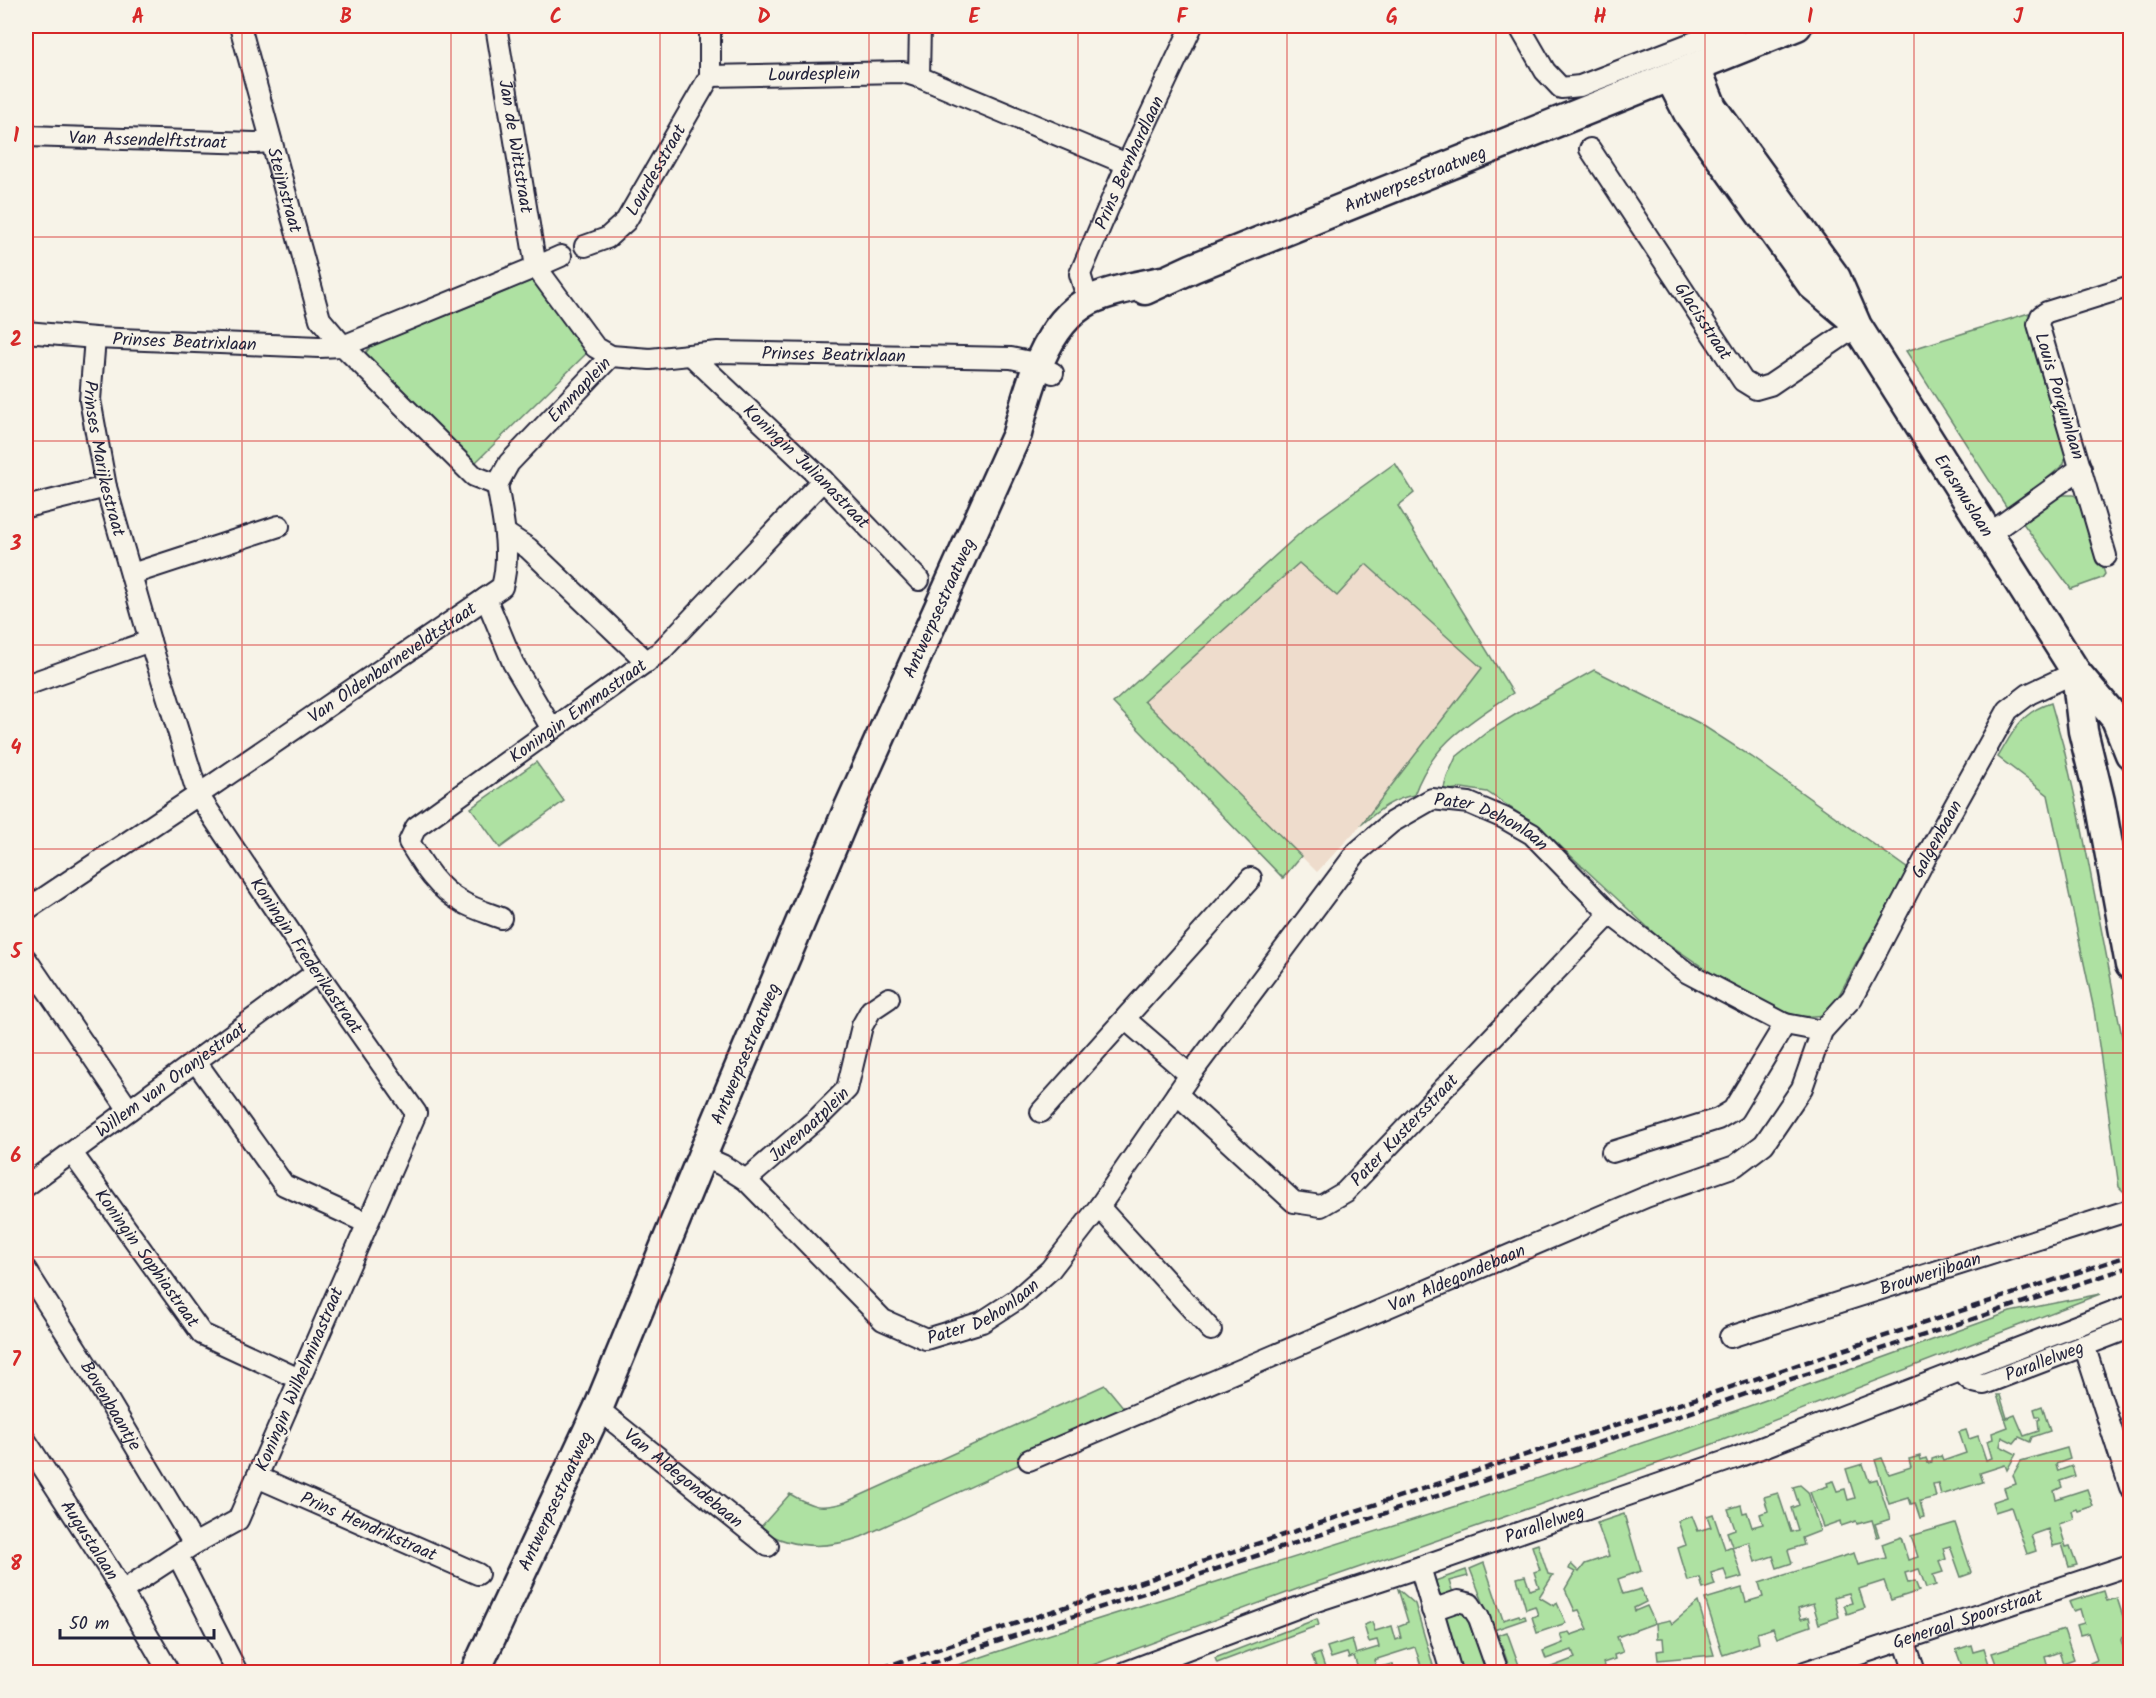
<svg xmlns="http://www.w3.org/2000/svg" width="2156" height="1698" font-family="Kalam,sans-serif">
<rect width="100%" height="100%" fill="#f7f3e8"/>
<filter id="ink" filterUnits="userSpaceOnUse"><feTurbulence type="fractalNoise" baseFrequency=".0167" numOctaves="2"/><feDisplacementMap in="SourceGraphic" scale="12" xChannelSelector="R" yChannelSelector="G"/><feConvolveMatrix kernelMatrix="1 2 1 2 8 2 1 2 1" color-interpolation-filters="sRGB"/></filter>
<g filter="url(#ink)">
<path fill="#eedccc" d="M1299,563L1366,564L1482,668L1361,825L1317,872L1144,701Z"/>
<g fill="#aee1a2" stroke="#68826e" stroke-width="1.5">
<path d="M536,279L589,351L476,462L467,459L364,355L371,346Z"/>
<path d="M2029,313L2068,445L2064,464L2022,500L2007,508L1906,351Z"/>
<path d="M1395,463L1414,493L1398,506L1513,693C1469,723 1433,742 1414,795C1392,799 1379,810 1361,825L1482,668L1366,564L1337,596L1299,563L1144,701L1301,856L1283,878L1113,703L1309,525Z"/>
<path d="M2057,495H2074L2083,503L2105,574L2102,578L2071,589L2022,522Z"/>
<path d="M1594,670L1699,723L1752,757L1908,869L1828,1015L1800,1017L1772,1007L1729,985L1657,936L1541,828L1487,792L1462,788L1443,791L1447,777L1456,757L1487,732L1518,713Z"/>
<path d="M2051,703L2063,745L2080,819L2130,1078V1198L2119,1187L2094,1010L2048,795L1998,757C2013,732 2021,712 2051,703Z"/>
<path d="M536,762L564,801L500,848L471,808Z"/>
<path d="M2100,1294L1705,1447L1300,1588L1074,1672H937L1029,1641L1460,1505L1738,1410L2010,1312Z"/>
<path d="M1105,1385L1129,1414L861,1537C825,1550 792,1549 759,1529L790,1494C812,1507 821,1510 846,1502Z"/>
<path d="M1997,1395H2000L2007,1418L2015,1415L2024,1436L2039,1431L2038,1420L2040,1419L2039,1416H2036L2034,1409L2042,1406L2050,1431L2032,1437L2030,1442L2019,1437L2014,1443L2002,1437L2000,1446L2016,1454L2007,1470L2005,1465L1980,1473L1983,1482L1941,1495L1938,1483L1933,1484L1936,1497L1920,1501L1924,1517L1920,1518L1915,1503L1911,1504L1909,1498L1889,1504L1875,1460L1882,1458L1889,1474L1911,1467L1909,1459L1920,1456L1921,1460L1926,1458L1928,1463L1932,1462V1459L1941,1456L1943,1461L1966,1453L1959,1432L1966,1430L1969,1439L1978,1436L1986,1460L1992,1458L1987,1441L1993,1439L1992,1433L2008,1427Z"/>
<path d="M2067,1448L2070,1459L2056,1464L2058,1471L2072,1466L2075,1476L2060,1481L2062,1487L2054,1491L2056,1499L2087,1489L2093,1506L2078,1511L2077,1509L2072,1511L2074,1519L2059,1524L2066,1547L2070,1546L2077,1565L2069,1567L2062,1544L2053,1546L2048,1529L2031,1535L2036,1551L2027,1554L2011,1507L1995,1512L1992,1502L2007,1497L2004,1488L2016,1484L2013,1475L2021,1461Z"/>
<path d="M1863,1464L1869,1481L1877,1479L1890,1519L1875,1524L1879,1536L1877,1537L1872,1520L1857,1524L1856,1521L1841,1526L1840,1521L1823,1527L1810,1492L1828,1486L1827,1483L1833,1481L1837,1491L1845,1489L1848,1500L1855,1498L1846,1469Z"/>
<path d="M1800,1485L1808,1492L1820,1531L1802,1538L1804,1545L1788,1550L1792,1563L1777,1568L1773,1556L1755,1562L1749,1542L1732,1547L1742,1577L1728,1581L1724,1569L1711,1573L1715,1585L1703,1589L1700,1578L1688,1581L1678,1548L1686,1545L1678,1521L1692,1516L1698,1531L1711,1527L1707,1516L1713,1514L1725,1549L1732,1546L1727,1532L1735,1529L1728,1509L1741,1505L1743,1513L1747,1512L1752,1527L1763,1524L1760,1514L1768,1511L1764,1497L1778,1493L1791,1532L1798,1530L1791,1508L1799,1505L1793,1487Z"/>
<path d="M1624,1514L1641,1571L1618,1579L1623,1594L1641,1589L1646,1602L1634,1608L1635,1611L1647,1606L1655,1623L1617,1637L1623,1652L1614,1655L1615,1659L1603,1663L1605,1669L1601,1671V1672H1595L1594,1670L1586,1672H1550L1549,1668L1575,1658L1572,1650L1546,1659L1543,1651L1563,1643L1560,1634L1569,1632L1571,1635L1588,1629L1579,1610L1575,1611L1565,1589L1575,1572L1569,1569L1571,1564L1579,1572L1585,1564L1609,1556L1597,1523Z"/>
<path d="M1955,1523L1972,1573L1961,1577L1950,1546L1943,1548L1946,1559L1939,1562L1943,1572L1933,1575L1936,1585L1926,1588L1919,1569L1905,1573L1908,1583L1915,1581L1919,1591L1891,1600L1884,1581L1859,1589L1865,1608L1847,1614L1844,1605L1852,1603L1849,1593L1834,1597L1839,1617L1819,1624L1813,1604L1798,1609L1801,1619L1809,1617L1811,1626L1777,1638L1773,1628L1757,1633L1759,1643L1723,1655L1705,1599L1742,1588L1746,1602L1763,1597L1759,1583L1854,1553L1858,1565L1886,1558L1882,1544L1901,1537L1908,1560L1918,1557L1911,1536Z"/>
<path d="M1538,1544L1548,1574L1553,1575L1539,1597L1554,1606L1557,1603L1566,1623L1537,1633L1532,1617L1538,1615L1535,1606L1526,1609L1517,1578L1525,1576L1530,1590L1539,1587L1534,1572L1540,1570L1532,1546Z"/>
<path d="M1484,1563L1503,1620L1519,1615L1520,1617L1525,1616L1526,1619L1494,1630L1470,1569Z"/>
<path d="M1466,1570L1468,1576L1449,1581L1454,1596L1439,1601L1435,1581Z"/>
<path d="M1398,1589L1415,1604L1435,1672H1423L1415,1647L1374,1660L1376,1668L1393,1664L1395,1672H1359L1354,1656L1349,1658L1347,1653L1331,1658L1327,1647L1352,1639L1356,1654L1379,1647L1377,1640L1369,1642L1364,1625L1372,1622L1375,1631L1392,1626L1396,1640L1401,1638L1398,1626L1408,1622Z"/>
<path d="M2104,1591L2107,1601L2117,1598L2129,1635L2122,1637L2121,1640L2125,1654L2129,1656L2126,1658L2130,1667V1672H2100L2099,1670L2093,1672L2090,1663L2097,1660L2088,1633L2080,1635L2077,1625L2084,1623L2080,1609L2073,1611L2069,1602Z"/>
<path d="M1698,1602L1714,1655L1658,1660L1657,1651L1664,1650L1663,1638H1657L1656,1623L1670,1620L1672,1624Z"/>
<path d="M1463,1610L1474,1620L1469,1623L1487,1672H1460L1443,1617L1448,1612Z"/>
<path d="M1317,1619L1319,1625L1217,1663L1215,1658Z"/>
<path d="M2064,1630L2074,1659L2063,1663L2059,1652L2045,1657L2048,1668L2027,1672L2024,1664L2010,1668L2011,1672H1999L1992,1653Z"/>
<path d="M1507,1632L1520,1668L1521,1672H1511L1498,1635Z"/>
<path d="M1971,1645L1973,1652L1984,1649L1991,1670L1983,1672H1964L1956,1650Z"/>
<path d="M1320,1653L1326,1671L1330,1669L1332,1672H1318L1312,1656Z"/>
</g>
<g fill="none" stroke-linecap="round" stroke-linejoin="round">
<defs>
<g id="street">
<path id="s1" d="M240,26L320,319L343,346L474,476L497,485L509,463L611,356"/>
<path id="s2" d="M496,26L536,267L561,256"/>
<path id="s3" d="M710,26V76L903,72L919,77L1127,164"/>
<path d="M1519,26L1545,71L1561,88L1580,86L1736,26"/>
<path d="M919,77L920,26"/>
<path id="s4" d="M26,136L255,143L271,142"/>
<path id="s5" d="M1590,149L1743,381L1756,389L1770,385L1857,326"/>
<path id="s6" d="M585,246L607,238L626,221L710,76"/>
<path id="s7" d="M1088,301L1080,274L1127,164L1192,26"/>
<path id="s8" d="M26,332L95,338L319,347L343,346L536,267L595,347L611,356L650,359L718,352L1011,358L1030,362L1053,373"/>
<path id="s9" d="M95,338L90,400L106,487L150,641L198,795L317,972L416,1113L238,1520L194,1544L122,1591"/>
<path id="s10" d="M692,356L823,480L919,580"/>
<path d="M26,507L106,487"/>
<path d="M505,533L528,548L647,662"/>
<path d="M1989,534L2081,468"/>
<path d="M2106,556L2038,324L2041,316L2047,312L2130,286"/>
<path d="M132,574L279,526"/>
<path d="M486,598L513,663L552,729"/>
<path d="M26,685L150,641"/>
<path id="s11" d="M26,910L198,795L502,587C511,554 503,518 497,485"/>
<path id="s12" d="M501,918C488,913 474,909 462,902C437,889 423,865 409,842L416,827L661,651L823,480"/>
<path d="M26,959L129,1110"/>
<path d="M1125,1019L1190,1075"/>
<path d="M196,1062L284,1185L367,1223"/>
<path id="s13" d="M1177,1094L1294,1202L1321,1206L1345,1192L1610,914"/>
<path d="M1041,1112L1251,878"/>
<path d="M1612,1152L1718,1119L1733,1110L1785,1024"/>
<path id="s14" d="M72,1153L202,1334L299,1379"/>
<path id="s15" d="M702,1156L722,1165L746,1180L883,1320L926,1339L982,1322L1016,1300L1050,1270L1099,1207L1190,1075L1357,852L1392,822L1432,799L1469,803L1504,818L1532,834L1610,914L1686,972L1785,1024L1822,1031"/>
<path id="s16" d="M746,1180L819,1117L847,1089L862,1026L871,1010L889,998"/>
<path id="s17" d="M26,1186L317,972"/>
<path d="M1099,1207L1211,1330"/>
<path id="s18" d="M26,1270L93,1375L194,1544"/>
<path id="s19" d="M1730,1337L2130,1210"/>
<path d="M2084,1345L2130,1487"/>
<path id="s20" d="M1962,1369C1967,1380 1972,1383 1984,1384L2130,1328"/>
<path id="s21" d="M598,1409L768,1546"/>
<path id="s22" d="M26,1441L110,1571L169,1672"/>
<path id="s23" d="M1029,1460L1646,1197L1735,1166L1764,1144L1802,1088L1822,1031L1852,998L1925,859L2008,710L2029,694L2076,672"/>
<path id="s24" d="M257,1477L478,1574"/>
<path d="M178,1556L237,1672"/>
<path d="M1420,1567L1451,1672"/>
<path d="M1432,1610L1458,1601L1470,1604L1479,1618L1498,1672"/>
<path d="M1904,1640L1915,1672"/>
<path id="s25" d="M1126,1672L1310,1603L1420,1567L1735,1458L2130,1305"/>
<path id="s26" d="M1805,1672L2130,1565"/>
</g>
<g id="secondary">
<path id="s27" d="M1696,67L1712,107L1836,278L1857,326L2076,672L2116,719L2130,754"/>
<path d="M1670,78L1688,113L1812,285L1850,317"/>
<path id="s28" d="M1145,290L1193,268L1797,26"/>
<path d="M2076,672L2083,731L2100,801L2130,965"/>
<path id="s29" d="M475,1672L598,1409L702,1156L846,814L1017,434C1028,389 1045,323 1090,300C1112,290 1138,286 1162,281"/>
</g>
</defs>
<use href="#street" stroke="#22223b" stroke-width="24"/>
<use href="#secondary" stroke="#22223b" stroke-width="33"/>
<use href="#street" stroke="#f7f3e8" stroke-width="20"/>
<use href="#secondary" stroke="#f7f3e8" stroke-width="28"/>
<g stroke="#22223b" stroke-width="4.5" stroke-dasharray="9 4.5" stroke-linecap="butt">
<path d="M869,1672L2130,1255"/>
<path d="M905,1672L2130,1267"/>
</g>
</g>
</g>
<path fill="none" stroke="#d62828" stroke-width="1.5" stroke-opacity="0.55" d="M242,26V1672M451,26V1672M660,26V1672M869,26V1672M1078,26V1672M1287,26V1672M1496,26V1672M1705,26V1672M1914,26V1672M26,237H2130M26,441H2130M26,645H2130M26,849H2130M26,1053H2130M26,1257H2130M26,1461H2130"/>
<g text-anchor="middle" stroke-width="5" stroke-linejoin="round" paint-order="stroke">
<g font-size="18" fill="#22223b" stroke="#f7f3e8">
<text dy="6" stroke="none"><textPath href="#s3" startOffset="154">Lourdesplein</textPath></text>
<text dy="6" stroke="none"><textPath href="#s4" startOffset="122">Van Assendelftstraat</textPath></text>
<text dy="6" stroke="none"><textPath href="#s2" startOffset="122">Jan de Wittstraat</textPath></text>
<text dy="6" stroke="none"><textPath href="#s7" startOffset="150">Prins Bernhardlaan</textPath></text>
<text dy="6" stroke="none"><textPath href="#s6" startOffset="108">Lourdesstraat</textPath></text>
<text dy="6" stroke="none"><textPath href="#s28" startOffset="292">Antwerpsestraatweg</textPath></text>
<text dy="6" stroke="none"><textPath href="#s1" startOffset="170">Steijnstraat</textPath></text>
<text dy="6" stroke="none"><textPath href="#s5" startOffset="206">Glacisstraat</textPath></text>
<text dy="6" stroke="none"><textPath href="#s8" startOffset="159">Prinses Beatrixlaan</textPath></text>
<text dy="6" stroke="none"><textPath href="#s8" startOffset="867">Prinses Beatrixlaan</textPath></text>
<text dy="6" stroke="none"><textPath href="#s1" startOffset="675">Emmaplein</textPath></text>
<text transform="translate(2060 396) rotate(73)" y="6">Louis Porquinlaan</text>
<text dy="6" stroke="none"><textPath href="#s9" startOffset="122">Prinses Marijkestraat</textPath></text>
<text dy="6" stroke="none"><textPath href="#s10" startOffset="159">Koningin Julianastraat</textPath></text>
<text dy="6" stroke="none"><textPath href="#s27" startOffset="507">Erasmuslaan</textPath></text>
<text dy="6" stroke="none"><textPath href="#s29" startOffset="1161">Antwerpsestraatweg</textPath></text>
<text dy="6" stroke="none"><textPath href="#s11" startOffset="442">Van Oldenbarneveldtstraat</textPath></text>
<text dy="6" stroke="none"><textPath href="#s12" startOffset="339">Koningin Emmastraat</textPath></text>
<text dy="6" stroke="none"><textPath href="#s15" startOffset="1113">Pater Dehonlaan</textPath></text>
<text dy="6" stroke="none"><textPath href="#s23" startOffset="1154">Galgenbaan</textPath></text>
<text dy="6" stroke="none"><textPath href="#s9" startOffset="666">Koningin Frederikastraat</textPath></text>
<text dy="6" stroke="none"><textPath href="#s29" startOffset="675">Antwerpsestraatweg</textPath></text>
<text dy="6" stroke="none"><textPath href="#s17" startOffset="180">Willem van Oranjestraat</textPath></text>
<text dy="6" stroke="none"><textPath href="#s16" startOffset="84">Juvenaatplein</textPath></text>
<text dy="6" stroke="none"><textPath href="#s13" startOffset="300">Pater Kustersstraat</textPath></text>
<text dy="6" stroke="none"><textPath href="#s14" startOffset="129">Koningin Sophiastraat</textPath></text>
<text dy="6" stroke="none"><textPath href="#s19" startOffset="210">Brouwerijbaan</textPath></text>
<text dy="6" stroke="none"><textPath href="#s23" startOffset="465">Van Aldegondebaan</textPath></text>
<text dy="6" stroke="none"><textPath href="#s15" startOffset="357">Pater Dehonlaan</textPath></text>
<text dy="6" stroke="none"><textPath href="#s20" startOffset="93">Parallelweg</textPath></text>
<text transform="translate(299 1379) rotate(-67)" y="6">Koningin Wilhelminastraat</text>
<text dy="6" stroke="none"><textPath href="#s18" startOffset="160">Bovenbaantje</textPath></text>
<text dy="6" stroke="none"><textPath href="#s21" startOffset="110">Van Aldegondebaan</textPath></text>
<text dy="6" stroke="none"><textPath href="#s29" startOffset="189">Antwerpsestraatweg</textPath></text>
<text dy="6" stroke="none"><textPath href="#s25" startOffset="444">Parallelweg</textPath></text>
<text dy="6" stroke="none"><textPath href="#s24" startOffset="122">Prins Hendrikstraat</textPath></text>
<text dy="6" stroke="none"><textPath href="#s22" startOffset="118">Augustalaan</textPath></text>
<text dy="6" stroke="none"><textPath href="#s26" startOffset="171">Generaal Spoorstraat</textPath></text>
</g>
</g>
<rect width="2156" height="1698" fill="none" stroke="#f7f3e8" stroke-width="66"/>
<path d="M60 1629v9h154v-9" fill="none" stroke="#22223b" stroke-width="3"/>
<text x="69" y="1629" font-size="18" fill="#22223b" stroke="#f7f3e8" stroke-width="4.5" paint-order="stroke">50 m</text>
<rect x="33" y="33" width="2090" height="1632" fill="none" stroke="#d62828" stroke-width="2"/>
<g font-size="20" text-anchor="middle" font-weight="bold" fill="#d62828">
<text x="138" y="23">A</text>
<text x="346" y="23">B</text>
<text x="556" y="23">C</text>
<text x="764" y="23">D</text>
<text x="974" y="23">E</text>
<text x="1182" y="23">F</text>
<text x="1392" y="23">G</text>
<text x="1600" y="23">H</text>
<text x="1810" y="23">I</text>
<text x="2018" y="23">J</text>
<text x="16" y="142">1</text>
<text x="16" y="346">2</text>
<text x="16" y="550">3</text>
<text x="16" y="754">4</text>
<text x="16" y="958">5</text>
<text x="16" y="1162">6</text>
<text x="16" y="1366">7</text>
<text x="16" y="1570">8</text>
</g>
</svg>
